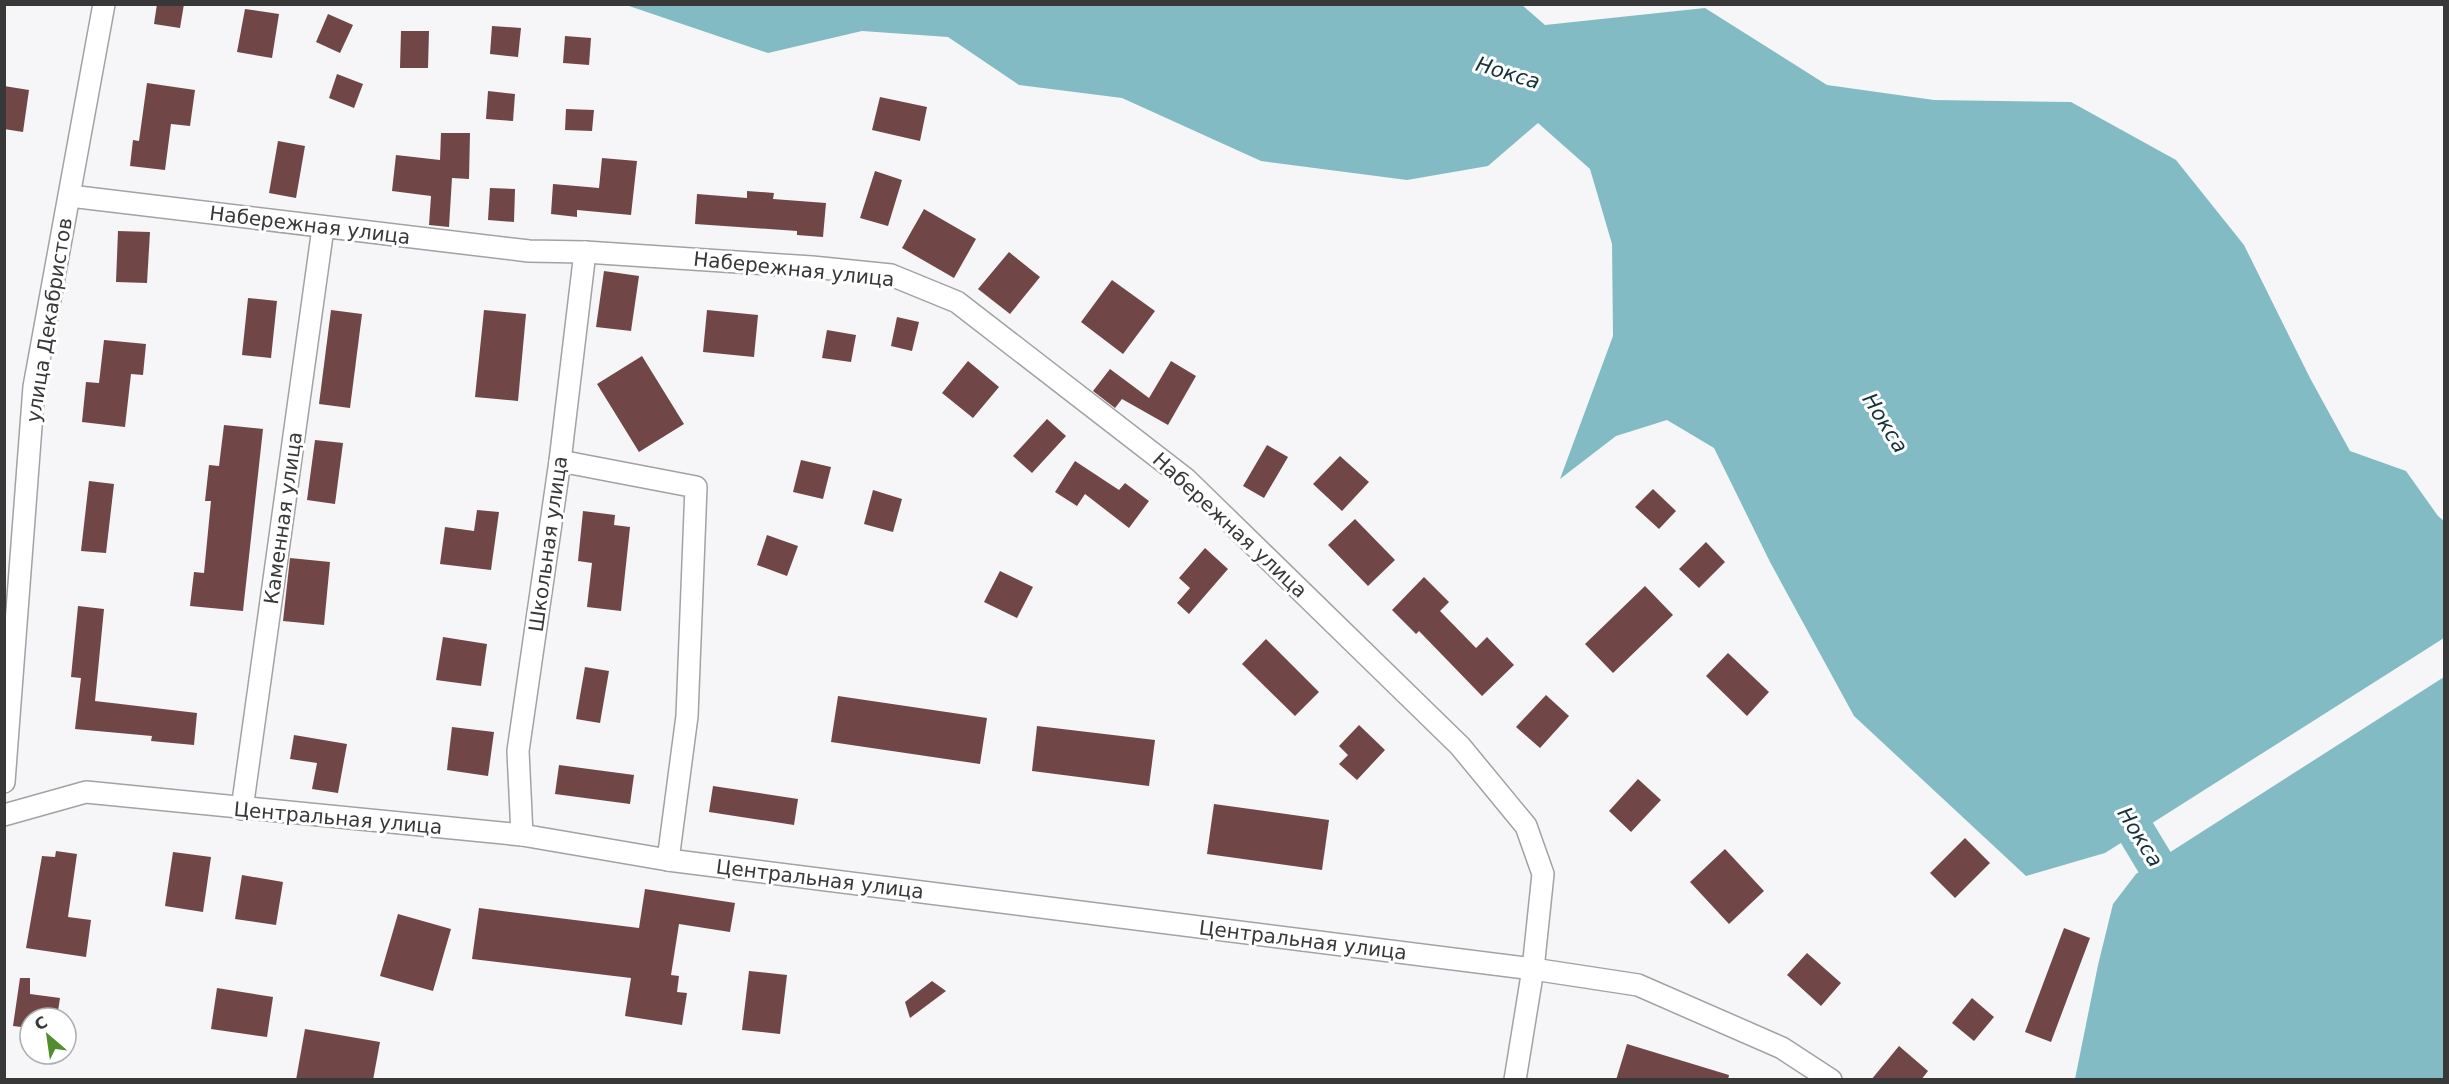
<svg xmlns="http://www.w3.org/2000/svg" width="2449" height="1084" font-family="'DejaVu Sans',sans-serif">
<rect width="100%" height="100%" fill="#f6f6f9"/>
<g fill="#83bbc4">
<path d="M1522,5L1545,25L1705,8L1827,85L1934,100L2071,102L2176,160L2244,245L2310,378L2350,451L2406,471L2438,516L2444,521V638L2105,853L2026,876L1854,716L1770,562L1714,448L1667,420L1616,436L1560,479L1613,336L1612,244L1590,169L1538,123L1488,166L1407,180L1261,161L1122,98L1019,85L948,37L862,31L768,53L626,5Z"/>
<path d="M2444,677V1079H2075L2098,965L2113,904L2136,874Z"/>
</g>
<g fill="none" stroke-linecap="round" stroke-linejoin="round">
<path stroke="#83bbc4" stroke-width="38" d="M2111,790L2181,906"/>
</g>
<g fill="#714646">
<path d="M157,4H184L180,28L154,24Z"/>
<path d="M245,9L279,14L272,58L237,52Z"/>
<path d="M328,14L353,25L340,53L316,42Z"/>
<path d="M492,26L521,28L518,57L490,54Z"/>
<path d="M401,31H429L428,68H400Z"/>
<path d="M565,36L591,38L589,65L563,63Z"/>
<path d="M337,74L363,84L354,108L329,98Z"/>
<path d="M147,83L195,90L190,126L171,124L165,170L130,166L133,140L139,141Z"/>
<path d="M4,86L29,90L23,132L4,129Z"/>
<path d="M488,91L515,94L513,121L486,119Z"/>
<path d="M880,97L927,107L920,141L872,130Z"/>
<path d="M566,109L594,110L592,131L565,130Z"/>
<path d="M441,133H470L469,179L452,178L449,227L429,225L431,196L392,191L396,155L440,160Z"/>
<path d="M278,141L305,146L296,198L269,193Z"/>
<path d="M602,158L637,161L631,215L577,210V217L551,214L553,184L599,188Z"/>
<path d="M875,171L902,180L888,226L860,218Z"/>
<path d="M490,188L515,189L514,222L488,220Z"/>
<path d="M747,191L774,193L773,199L826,203L823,237L797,235V231L695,224L697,194L747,198Z"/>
<path d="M924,209L976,239L954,278L902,248Z"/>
<path d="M118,231L150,232L147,283L116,282Z"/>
<path d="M1009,252L1040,277L1010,314L978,289Z"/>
<path d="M604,271L639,276L631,331L596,327Z"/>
<path d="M1112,280L1155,311L1123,354L1081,322Z"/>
<path d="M248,298L277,301L271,358L242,355Z"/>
<path d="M331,310L362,314L350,408L319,404Z"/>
<path d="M484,310L526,314L518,401L475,397Z"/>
<path d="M707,310L758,315L754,357L703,352Z"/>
<path d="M897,317L919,322L912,351L891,346Z"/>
<path d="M827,330L856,335L851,362L822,358Z"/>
<path d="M104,340L146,344L143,375L131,374L125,427L82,422L86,382L99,383Z"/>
<path d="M642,356L684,424L639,452L597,384Z"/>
<path d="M968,361L999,387L973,418L942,393Z"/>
<path d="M1171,361L1196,376L1168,425L1122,399L1115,408L1093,391L1110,369L1149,398Z"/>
<path d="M1047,419L1066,436L1032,473L1013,456Z"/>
<path d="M224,425L263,429L243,611L190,606L194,572L204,573L211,501H205L209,465L219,466Z"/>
<path d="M315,440L343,443L335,504L307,500Z"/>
<path d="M1267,445L1288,457L1264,498L1243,486Z"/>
<path d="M1340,456L1369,482L1342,511L1313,484Z"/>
<path d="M801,460L831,467L823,499L793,492Z"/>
<path d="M1075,461L1119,490L1125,483L1149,501L1129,528L1085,494L1077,506L1055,492Z"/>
<path d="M89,481L114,484L106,553L81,551Z"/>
<path d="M1653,489L1676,511L1659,529L1635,507Z"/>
<path d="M873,490L902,499L893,532L864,524Z"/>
<path d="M477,510L499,512L491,570L440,564L445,527L474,531Z"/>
<path d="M583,511L615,515L614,525L630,527L621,611L587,607L592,563L578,561Z"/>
<path d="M1355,519L1395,560L1368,586L1328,545Z"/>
<path d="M767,535L798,546L787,576L757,565Z"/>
<path d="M1706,542L1725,562L1699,588L1679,569Z"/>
<path d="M1205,548L1228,569L1189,614L1177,603L1190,588L1179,578Z"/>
<path d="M290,558L330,562L324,625L283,621Z"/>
<path d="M1000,571L1033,587L1017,618L984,602Z"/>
<path d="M1424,577L1449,602L1440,611L1476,648L1487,637L1514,665L1482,696L1419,631L1416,634L1392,610Z"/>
<path d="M1645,586L1673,615L1613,673L1585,644Z"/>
<path d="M78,606L104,609L95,701L197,713L194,745L151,741L152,736L75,729L81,678L71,677Z"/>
<path d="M443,637L487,644L481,686L436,680Z"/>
<path d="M1266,639L1319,692L1295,716L1242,664Z"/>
<path d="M1728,653L1769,692L1747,716L1706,676Z"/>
<path d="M585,667L609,671L600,723L576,719Z"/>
<path d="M1546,695L1569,716L1540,748L1516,727Z"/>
<path d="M838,696L987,718L980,764L831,742Z"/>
<path d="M1359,725L1385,750L1357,780L1339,764L1348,755L1339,746Z"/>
<path d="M1037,726L1155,740L1149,786L1032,771Z"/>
<path d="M452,727L494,732L488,776L447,770Z"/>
<path d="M294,735L347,744L338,793L312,789L317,763L290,759Z"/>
<path d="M559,765L634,775L630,804L555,794Z"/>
<path d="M1638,779L1661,800L1631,832L1609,811Z"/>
<path d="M713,786L798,799L794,825L709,812Z"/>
<path d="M1214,804L1329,820L1322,870L1207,854Z"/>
<path d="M1965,838L1990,863L1955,898L1930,873Z"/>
<path d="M1725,849L1764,891L1729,924L1690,882Z"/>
<path d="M56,851L77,854L68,917L91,920L86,957L26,948L42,856L55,857Z"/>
<path d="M173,852L211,857L203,912L165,906Z"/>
<path d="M242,875L283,882L276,925L235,919Z"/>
<path d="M645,889L735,903L730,932L679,924L671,975L679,976L677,992L687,993L682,1025L625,1016L631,978L472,959L479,908L639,928Z"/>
<path d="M398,914L451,929L433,991L380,976Z"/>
<path d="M2064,928L2090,938L2051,1042L2025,1032Z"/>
<path d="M1807,953L1841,983L1821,1006L1787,975Z"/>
<path d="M749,971L787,975L780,1034L742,1030Z"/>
<path d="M20,978H30V994L60,998L57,1018H30V1028L13,1026Z"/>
<path d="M932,981L946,991L910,1018L905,1002Z"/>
<path d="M217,988L273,997L267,1037L211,1029Z"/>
<path d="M1972,998L1994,1017L1974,1041L1952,1023Z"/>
<path d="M305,1029L380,1042L373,1080H296Z"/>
<path d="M1627,1044L1729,1075L1728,1080H1616Z"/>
<path d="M1899,1046L1928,1071L1921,1080H1871Z"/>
</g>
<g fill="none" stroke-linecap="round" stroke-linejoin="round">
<defs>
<g id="street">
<path d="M70,196L529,251L585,252L812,267L891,275L957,302L1186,479L1460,746L1526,826L1543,874L1533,969L1515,1080"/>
<path d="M560,461L696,487L687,716L668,860"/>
<path d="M4,782L34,387L104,4"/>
<path d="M242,809L323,228"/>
<path d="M4,815L86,792L522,835L668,860L1533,969L1638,985L1782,1048L1831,1080"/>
<path d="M522,835L518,751L560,461L585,252"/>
</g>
</defs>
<use href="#street" stroke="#a2a2a5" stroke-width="24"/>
<use href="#street" stroke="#fff" stroke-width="21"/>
</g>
<g text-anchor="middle" stroke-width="6" stroke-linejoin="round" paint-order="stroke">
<g font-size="20" fill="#383839" stroke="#fff">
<text transform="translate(310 225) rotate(7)" y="7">Набережная улица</text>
<text transform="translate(794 269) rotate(6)" y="7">Набережная улица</text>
<text transform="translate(49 320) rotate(-81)" y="7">улица Декабристов</text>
<text transform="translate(283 518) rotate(-82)" y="7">Каменная улица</text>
<text transform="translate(1230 525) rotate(43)" y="7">Набережная улица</text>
<text transform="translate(548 544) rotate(-82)" y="7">Школьная улица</text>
<text transform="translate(338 818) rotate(5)" y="7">Центральная улица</text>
<text transform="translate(820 879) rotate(7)" y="7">Центральная улица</text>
<text transform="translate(1303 940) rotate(7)" y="7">Центральная улица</text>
</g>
<g font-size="21" font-style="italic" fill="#153237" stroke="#fff">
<text transform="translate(1508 73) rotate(17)" y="7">Нокса</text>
<text transform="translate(1885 423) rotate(58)" y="7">Нокса</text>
<text transform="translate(2140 837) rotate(58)" y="7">Нокса</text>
</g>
</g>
<rect width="2449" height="1084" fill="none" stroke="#383839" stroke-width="12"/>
<g transform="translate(48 1036) rotate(331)"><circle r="28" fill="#ffffff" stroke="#afafb0" stroke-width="1.5"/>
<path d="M0-4.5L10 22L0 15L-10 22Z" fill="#508e2d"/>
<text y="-9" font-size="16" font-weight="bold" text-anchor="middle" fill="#383839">С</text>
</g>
</svg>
